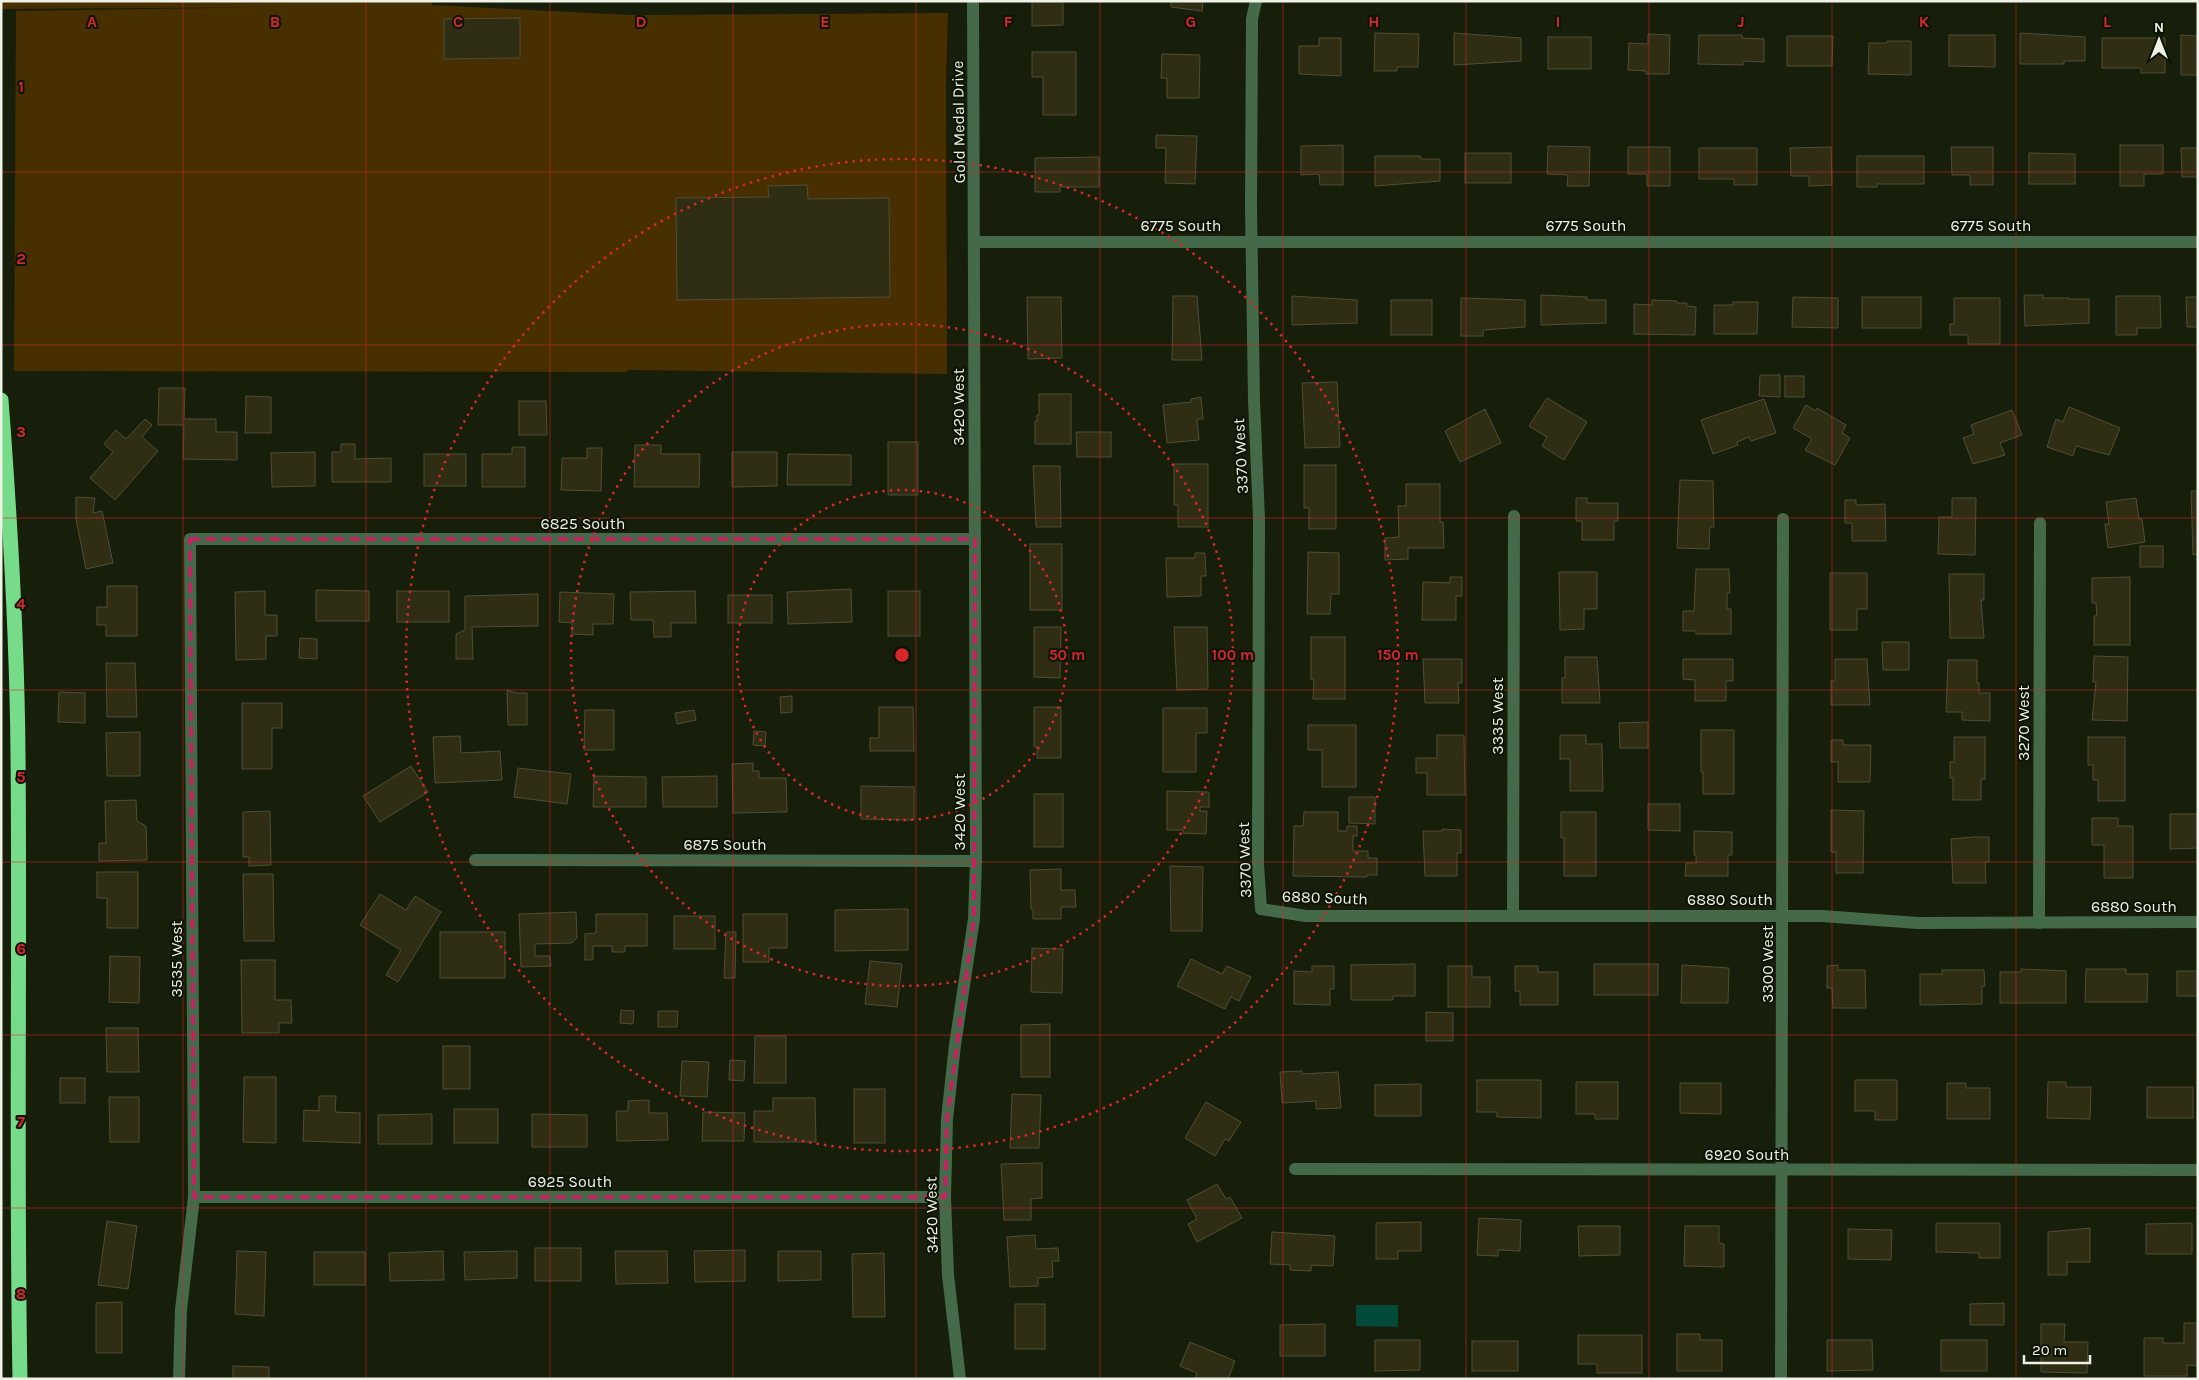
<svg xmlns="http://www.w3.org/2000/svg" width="2199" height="1380" font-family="Karla,sans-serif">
<rect width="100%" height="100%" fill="#171e09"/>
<path fill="#482f00" d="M1,1H432V5L629,15L948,13L946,82L947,374L627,370V372L14,371L16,11L276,7L1,9Z"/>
<path fill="#004a3a" d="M1356,1305H1398V1327L1356,1326Z"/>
<g fill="#302d15" stroke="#514e35">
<path d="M1032,1H1063V25L1032,26Z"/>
<path d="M1171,1H1203L1202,11L1171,7Z"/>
<path d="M520,18V58L444,59V19Z"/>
<path d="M1375,33L1419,34L1418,67H1397V71H1374Z"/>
<path d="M1454,33L1521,38V61L1454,65Z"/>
<path d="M2020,33L2085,37V61H2064V64H2020Z"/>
<path d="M1648,34L1670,35L1669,74H1646V71L1628,70L1629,43L1648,44Z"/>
<path d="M1699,35H1742V38L1764,39V62L1743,61V65L1698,64Z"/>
<path d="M1949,35H1995V67L1949,66Z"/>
<path d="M2181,35L2198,36V75H2181Z"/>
<path d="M1787,36H1833L1832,66H1787Z"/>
<rect x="1548" y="37" width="43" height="32"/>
<path d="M1319,38H1341V76L1299,74V46H1319Z"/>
<path d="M2102,38H2165V73H2141V68H2102Z"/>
<path d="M1887,41H1911V75L1868,74L1869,43H1887Z"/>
<path d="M1032,52H1076V115H1043V77H1032Z"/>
<path d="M1162,54L1200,55L1199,98H1167V78H1161Z"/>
<path d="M1156,135L1197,136L1195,184L1165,183L1166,148H1156Z"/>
<path d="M1343,145V185H1320L1319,174L1301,175V146Z"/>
<path d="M2120,145H2163V174H2144V186H2120Z"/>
<path d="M1548,146L1590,147L1589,186H1567L1568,175L1547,174Z"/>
<path d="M1628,147H1670V186H1647V174H1628Z"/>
<path d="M1831,147L1832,185L1809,186V176H1791L1790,148Z"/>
<path d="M1951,147H1993V185H1970V175H1952Z"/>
<path d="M1699,148H1757V185H1734V179H1699Z"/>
<path d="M2181,148H2198V177H2182Z"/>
<rect x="1465" y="153" width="46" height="30"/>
<path d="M2029,153L2075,154V184H2029Z"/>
<path d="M1375,156H1420L1421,159H1440V181L1375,186Z"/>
<path d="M1857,156H1924V184H1877V187H1857Z"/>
<path d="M1099,157V187H1060V192H1035V158Z"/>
<path d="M807,185L808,199L889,198L890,297L677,300L676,198L769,197L768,186Z"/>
<path d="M1541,295L1587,297V300H1606V323L1541,325Z"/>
<path d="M2024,295H2043V298H2069V299H2089V323L2025,326Z"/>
<path d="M1173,296H1197L1202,360H1172Z"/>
<path d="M1292,296L1357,300V323L1292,325Z"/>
<path d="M2116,296H2160L2161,328H2137V335H2116Z"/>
<path d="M1027,297H1061L1062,358L1028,359Z"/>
<path d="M1793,297L1838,298V328L1792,327Z"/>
<rect x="1862" y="297" width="59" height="31"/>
<path d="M2186,297H2198V327H2187Z"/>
<path d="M1461,298L1525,300V327L1483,330V336H1461Z"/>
<path d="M1954,298H2000V344H1968V335H1950V324H1954Z"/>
<rect x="1391" y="300" width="41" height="35"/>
<path d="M1652,300L1677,301V303H1687L1686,306L1696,307L1695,335L1634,334V304L1652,305Z"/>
<path d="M1733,302H1758L1757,334H1714V305H1733Z"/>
<path d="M1760,375H1780V397L1759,396Z"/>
<rect x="1785" y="376" width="19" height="21"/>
<path d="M1337,382L1340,447L1305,448L1302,383Z"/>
<path d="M159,388H185L184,419H216V432H237V460L183,459L184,425H158Z"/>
<path d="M1039,394H1071V444H1035V421H1037V415H1039Z"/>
<path d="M246,396L271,397V433H245Z"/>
<path d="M1201,397L1203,419H1197L1199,440L1167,443L1163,405L1191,402V399Z"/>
<path d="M1547,398L1587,422L1564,460L1542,446L1547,437L1529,426Z"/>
<path d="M1764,399L1776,433L1751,441L1749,437L1737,442L1738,445L1713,454L1701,420Z"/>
<path d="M519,401H546L547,435H519Z"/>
<path d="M1806,405L1816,411L1817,408L1846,425L1842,433L1850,438L1835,465L1805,450L1812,439L1793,428Z"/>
<path d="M2069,407L2120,428L2109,455L2076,446L2073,456L2047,447L2056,419L2063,422Z"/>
<path d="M1485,409L1501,443L1460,462L1445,431Z"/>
<path d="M2012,410L2022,435L2000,443L2005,455L1973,464L1963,438L1974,434L1971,425Z"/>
<path d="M145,419L152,425L142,437L158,451L115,500L90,478L113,452L104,444L116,430L126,439Z"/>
<path d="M1076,432H1111V457H1077Z"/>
<rect x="888" y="442" width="30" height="53"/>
<path d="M341,444H355V459L391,458V482H332V452H341Z"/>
<path d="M635,445H661V454H700L699,487H634Z"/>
<path d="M512,447H525V487H482V454H512Z"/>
<path d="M587,448H602L601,491L561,490L562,458H587Z"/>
<path d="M315,452V486L272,487L271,453Z"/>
<path d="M732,452H777V486L732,487Z"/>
<rect x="424" y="454" width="42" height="32"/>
<path d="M788,454L851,455V485H787Z"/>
<path d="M1174,464H1208V527H1178V505H1174Z"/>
<path d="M1304,465H1336V529H1309V508H1304Z"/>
<path d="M1033,466H1060L1061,527H1036Z"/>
<path d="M1680,480L1713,481L1714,527H1710L1709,549L1677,548Z"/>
<path d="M1406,484H1440V522H1443L1444,548H1408V559L1385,560V538L1399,537L1398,506H1406Z"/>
<path d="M2191,491H2198V554L2193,555Z"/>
<path d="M76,497L95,498L93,513L102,511L113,563L86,569L76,519Z"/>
<path d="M1576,498H1587V503H1618V521H1614V540H1582V521H1576Z"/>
<path d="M1952,498H1976L1975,555L1938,554L1939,517H1952Z"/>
<path d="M2136,498L2139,519H2142L2145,542L2108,548L2105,524H2109L2106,502Z"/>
<path d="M1845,500H1856V505L1885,504L1886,541H1852V523H1845Z"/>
<rect x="1030" y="544" width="32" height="66"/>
<rect x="2140" y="546" width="23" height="21"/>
<path d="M1308,552L1339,553V594H1331L1330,614H1307Z"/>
<path d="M1195,553H1205L1206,576H1201V596L1167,597L1166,558H1195Z"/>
<path d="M1696,569H1729L1730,593H1727V609H1731V634H1696V631H1683V611H1694Z"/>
<path d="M1559,572H1597V609H1584V629L1560,630Z"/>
<path d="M1830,573H1867V609H1857V630H1830Z"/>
<path d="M1949,574H1984V600H1981L1984,638H1950Z"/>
<path d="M1450,577H1462V596H1456V620H1422L1423,582L1450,583Z"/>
<path d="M2130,577V645H2094V616H2097L2096,603H2092V578Z"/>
<path d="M107,586H137V636H106V625H97V607H107Z"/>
<path d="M851,589L852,622L788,624L787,592Z"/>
<path d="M316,590L369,591V621H316Z"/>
<path d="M265,591V615H277V636H266V659L236,660L235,592Z"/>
<rect x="397" y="591" width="52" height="31"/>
<path d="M695,591L696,623H671V637H654L653,620H631L630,592Z"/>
<rect x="888" y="591" width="32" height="45"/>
<path d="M560,592L614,594L613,624H593V635L572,634V623L559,622Z"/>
<path d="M538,594V626L472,627L473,659H456V634L465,630V596Z"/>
<rect x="728" y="595" width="44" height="28"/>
<path d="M1034,627H1061L1060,678L1034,677Z"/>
<path d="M1174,627H1207L1208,689L1177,690Z"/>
<path d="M1311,637H1345V699H1313L1314,679H1311Z"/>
<path d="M300,638L317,639V659L299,658Z"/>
<path d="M1882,642H1909V670H1883Z"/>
<path d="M2094,656L2128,657L2127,721L2092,720L2096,682H2093Z"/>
<path d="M1565,657H1597L1600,703H1562V678H1565Z"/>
<path d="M1423,659H1462V683H1458L1459,703H1425Z"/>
<path d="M1683,659H1733V681H1726V701H1695V680L1683,679Z"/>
<path d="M1835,659H1867L1870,705H1831V681H1835Z"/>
<path d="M1948,660H1977V683H1979V693H1990V721L1962,720V712H1946Z"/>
<path d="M106,663H135L137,717H107Z"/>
<path d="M507,690L516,693H527V725H508Z"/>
<path d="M59,692L85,693V723L58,722Z"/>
<path d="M792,696V712L781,713L780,697Z"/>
<path d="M242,703H282V728H272V769H242Z"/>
<path d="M879,707H913L914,751H870V738H879Z"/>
<path d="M1034,707H1061V758H1037V747H1034Z"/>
<path d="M1163,708H1207V733H1196V772H1163Z"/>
<path d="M585,710H614V750H584Z"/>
<path d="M694,710L696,720L677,724L675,713Z"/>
<path d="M1648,722V748H1620L1619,723Z"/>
<path d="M1308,725H1356V787H1322V750H1308Z"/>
<path d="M1701,730H1734V794H1703V772H1701Z"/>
<path d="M754,731L766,732L765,746L753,745Z"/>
<path d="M140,732V776H107L106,733Z"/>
<path d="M1437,735H1464L1465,795H1427V773H1416V758H1437Z"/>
<path d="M1560,735H1586V744H1602L1603,791H1570V759H1560Z"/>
<path d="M460,736L461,753L500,751L502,780L435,783L433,737Z"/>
<path d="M1954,737H1985V779H1981V800H1953V778H1950V762H1954Z"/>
<path d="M2088,737H2125V801H2098V780H2093V765H2088Z"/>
<path d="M1831,740H1843V745H1871L1870,782H1838V762H1831Z"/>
<path d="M753,763V771H759V778H786L787,812L733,813L732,764Z"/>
<path d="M411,766L428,792L380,822L363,796Z"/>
<path d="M518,768L571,774L567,804L514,797Z"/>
<path d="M594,776L646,777V807H593Z"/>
<path d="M717,776V807H663L662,777Z"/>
<path d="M861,786L914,787V820L861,819Z"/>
<path d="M1167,791L1209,792V807H1200V811H1207L1206,834L1183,833V830H1167Z"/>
<rect x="1034" y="794" width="29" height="53"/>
<path d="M1349,797H1375V824L1349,823Z"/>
<path d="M136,800L137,821L146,826L147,860L99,861V843H106L105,801Z"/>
<path d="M1648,804H1680V831L1648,830Z"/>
<path d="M1831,810L1864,811L1863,873H1836V852H1831Z"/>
<path d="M270,811L271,865L249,866V857H243V812Z"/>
<path d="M1304,812H1338V831H1347V826H1357V836H1353V851H1368V858H1377V875H1367V877L1293,876L1294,826H1303Z"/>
<path d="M1561,812H1596V876H1564V838H1561Z"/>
<path d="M2170,814H2198V848L2170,849Z"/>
<path d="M2092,818H2118V826H2133V878H2104V845H2092Z"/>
<path d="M1442,829L1461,830V853H1457V876H1425L1423,831H1442Z"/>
<path d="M1694,831L1732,832V855H1728V876H1685L1686,863H1696V855H1694Z"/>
<path d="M1973,837H1989V862H1985L1986,883H1953L1951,839Z"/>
<path d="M1170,866L1203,867L1202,931H1171Z"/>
<path d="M1061,869V890H1075L1076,907H1061V919H1033V909H1031L1030,870Z"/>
<path d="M97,872H138V928H107V898H97Z"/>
<path d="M243,874H273L274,941H244Z"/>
<path d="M380,894L406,910L415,896L441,912L398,982L386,975L401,950L360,925Z"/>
<path d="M908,909V950L835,951V910Z"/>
<path d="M576,912L577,938L572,943L535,944V956H550L551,966L521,967L519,914Z"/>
<path d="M596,914H647V946H625V952H612V946H593V960H585V934L596,933Z"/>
<path d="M743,914H787V948H769V962H743Z"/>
<rect x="674" y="916" width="41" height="33"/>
<rect x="440" y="932" width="65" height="46"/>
<path d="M726,932H736L735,978H724Z"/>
<path d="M1032,948L1063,949L1062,993L1031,992Z"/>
<path d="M110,956L140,957L139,1003L109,1002Z"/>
<path d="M1191,959L1222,974L1227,966L1251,977L1239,1001L1231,997L1225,1009L1177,986Z"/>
<path d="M241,960H275V1000H291L292,1023H279V1033H242Z"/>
<path d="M870,961L902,964L897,1007L865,1004Z"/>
<path d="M1415,964V996H1393V1000H1351V965Z"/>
<rect x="1594" y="964" width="64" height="31"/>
<path d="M1682,965L1729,968L1728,1003H1681Z"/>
<path d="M1838,965V970H1865L1866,1008H1833L1832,988H1827V966Z"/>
<path d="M1312,966H1334V989H1330V1005L1294,1004V971L1312,972Z"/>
<path d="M1448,966H1472V977H1490V1007H1448Z"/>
<path d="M1515,966H1538V972H1558V1005H1520V991H1515Z"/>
<path d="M2021,969L2066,971V1003H2000V972H2021Z"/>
<path d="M2086,969H2126V974H2148L2147,1002H2085Z"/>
<path d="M1942,970H1984L1985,986H1982V1004L1920,1005V974H1942Z"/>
<rect x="2177" y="971" width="21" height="25"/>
<path d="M621,1010L634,1011L633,1024L620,1023Z"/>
<path d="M658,1011H678L677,1027H658Z"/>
<path d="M1426,1012L1453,1013V1041H1426Z"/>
<path d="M1050,1024V1077H1021V1025Z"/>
<path d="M106,1028H138L139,1072H107Z"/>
<path d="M755,1036H786V1083H754Z"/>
<rect x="443" y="1046" width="27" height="43"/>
<path d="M730,1060L745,1061L744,1081L729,1080Z"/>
<path d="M682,1061L709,1062L707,1097L680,1096Z"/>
<path d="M1302,1071V1074L1338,1072L1341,1108L1316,1109V1101L1282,1103L1280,1072Z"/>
<path d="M244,1077H276V1143L243,1142Z"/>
<rect x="60" y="1078" width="25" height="25"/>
<path d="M1477,1080H1541V1118L1497,1117V1112H1477Z"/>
<path d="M1855,1080H1897V1120H1875V1111H1855Z"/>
<path d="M1576,1082H1618V1119H1595V1114H1576Z"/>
<path d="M2048,1082H2066V1087H2091L2090,1119L2047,1118Z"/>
<path d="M1680,1083H1721V1114L1680,1113Z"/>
<path d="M1947,1083H1966V1088H1990V1119H1947Z"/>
<path d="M1421,1084V1116H1375V1085Z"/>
<rect x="2147" y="1087" width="46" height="31"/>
<rect x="854" y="1089" width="31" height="54"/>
<path d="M1012,1094L1041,1095L1039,1148H1010Z"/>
<path d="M319,1096H336L335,1112L360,1113V1143L303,1141L304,1110L319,1111Z"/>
<path d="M109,1097H139V1142H110Z"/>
<path d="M773,1098H815L816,1142H754V1111H773Z"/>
<path d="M649,1100V1113H667L668,1140L617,1141L616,1111H628V1101Z"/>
<path d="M1206,1102L1241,1122L1229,1141L1225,1139L1215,1156L1185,1138Z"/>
<rect x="454" y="1109" width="44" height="34"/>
<path d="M703,1112L745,1113L744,1141H702Z"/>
<path d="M432,1114V1144H378V1115Z"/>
<path d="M532,1114L587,1115V1147H532Z"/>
<path d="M1042,1163V1198L1031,1199V1220H1004L1001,1164Z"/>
<path d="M1217,1184L1226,1199L1230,1197L1242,1218L1197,1242L1188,1224L1197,1219L1187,1200Z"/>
<path d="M1479,1218L1521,1220L1520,1251L1498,1250V1256L1477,1255Z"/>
<path d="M107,1221L137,1226L128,1289L98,1285Z"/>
<path d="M1421,1222V1251H1398V1259H1376V1223Z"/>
<path d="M1936,1223H2000V1258H1979V1253L1936,1252Z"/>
<path d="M2192,1223V1254H2146V1224Z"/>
<path d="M1578,1226H1620V1255L1579,1256Z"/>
<path d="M1685,1226H1719V1243L1724,1244V1267L1684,1266Z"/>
<path d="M2090,1228V1262H2067V1275H2048V1232Z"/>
<path d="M1848,1229L1892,1230L1891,1260L1848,1259Z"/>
<path d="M1272,1232L1335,1236L1333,1266L1311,1265V1271L1290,1270V1265L1270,1264Z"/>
<path d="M1035,1235L1036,1249L1058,1248L1059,1261H1052L1053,1277L1038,1278V1286L1010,1287L1007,1237Z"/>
<rect x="535" y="1248" width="46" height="33"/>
<path d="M745,1250V1281L695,1282L694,1251Z"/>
<path d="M237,1251L266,1252L264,1316L235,1314Z"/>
<path d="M443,1251L444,1280L390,1281L389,1253Z"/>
<path d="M517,1251V1278L465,1280L464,1252Z"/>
<path d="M615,1251H667L668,1283L616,1284Z"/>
<path d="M778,1251H821V1280L778,1281Z"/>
<rect x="314" y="1252" width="51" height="33"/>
<path d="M884,1253L885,1317H853L852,1254Z"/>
<path d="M122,1302V1353H96V1303Z"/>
<path d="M2004,1303V1325H1970V1304Z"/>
<rect x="1015" y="1304" width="30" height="45"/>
<path d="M2184,1323H2198V1366L2187,1365V1376H2144V1338H2163V1343H2184Z"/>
<path d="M1325,1324V1356H1280V1325Z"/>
<path d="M2041,1324H2065L2064,1342H2088L2087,1373L2041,1372Z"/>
<path d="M1677,1334H1700V1340H1722V1371H1677Z"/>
<path d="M1578,1335H1642V1373H1597V1364H1578Z"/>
<path d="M1375,1340H1420V1370L1375,1371Z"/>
<path d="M1827,1340H1872L1873,1370L1827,1371Z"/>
<rect x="1941" y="1340" width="46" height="31"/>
<rect x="1472" y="1341" width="46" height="30"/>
<path d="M1190,1342L1235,1361L1228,1379H1195L1197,1373L1180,1366Z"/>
<path d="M233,1366L269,1367V1379H233Z"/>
</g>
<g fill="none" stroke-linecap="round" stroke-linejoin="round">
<g stroke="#446a4a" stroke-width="12">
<path d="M1256,1L1252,19L1251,207L1254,400L1259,519L1258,865L1261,909L1306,916H1822L1918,923L2198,922"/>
<path d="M974,242H2198"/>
<path d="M475,860L976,861"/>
<path d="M1513,915L1514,516"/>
<path d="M2039,923L2040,523"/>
<path d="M1295,1169L2198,1170"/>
<path d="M194,1197H945"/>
<path d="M179,1379L181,1310L194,1197L190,539H975"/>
<path d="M960,1379L948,1275L945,1197L947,1119L955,1045L974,919L976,861L973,1"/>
<path d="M1781,1379L1783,519"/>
</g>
<path stroke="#77dc89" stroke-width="15" d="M1,400C10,518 17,636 18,754C20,962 16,1171 20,1379"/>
</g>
<path fill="none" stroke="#c42362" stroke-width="4" stroke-dasharray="10 6" stroke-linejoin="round" d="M190,539H975L974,919L947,1119L945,1197H194Z"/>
<path fill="none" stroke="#d62828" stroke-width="1" stroke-opacity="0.55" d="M183,1V1379M366,1V1379M550,1V1379M733,1V1379M916,1V1379M1100,1V1379M1283,1V1379M1466,1V1379M1649,1V1379M1832,1V1379M2016,1V1379M1,172H2198M1,345H2198M1,518H2198M1,690H2198M1,862H2198M1,1035H2198M1,1208H2198"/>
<g fill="none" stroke="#d62828" stroke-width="2.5" stroke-dasharray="2.5 5">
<circle cx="902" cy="655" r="165"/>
<circle cx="902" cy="655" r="331"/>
<circle cx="902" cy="655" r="496"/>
</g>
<g text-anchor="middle" stroke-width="4" stroke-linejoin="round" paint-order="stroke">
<g font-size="16" fill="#eef3e6" stroke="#0e1402">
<text transform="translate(958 122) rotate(-91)" y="6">Gold Medal Drive</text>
<text x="1181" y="231">6775 South</text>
<text x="1586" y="231">6775 South</text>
<text x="1991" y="231">6775 South</text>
<text transform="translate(958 407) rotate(-90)" y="6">3420 West</text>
<text transform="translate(1240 456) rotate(-93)" y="6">3370 West</text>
<text x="583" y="529">6825 South</text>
<text transform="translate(1497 716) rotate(-90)" y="6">3335 West</text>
<text transform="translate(2023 723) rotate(-90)" y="6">3270 West</text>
<text transform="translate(959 812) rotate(-90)" y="6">3420 West</text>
<text x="725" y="850">6875 South</text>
<text transform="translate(1244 860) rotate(-92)" y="6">3370 West</text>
<text transform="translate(1325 897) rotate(2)" y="6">6880 South</text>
<text x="1730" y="905">6880 South</text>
<text x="2134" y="912">6880 South</text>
<text transform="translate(176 959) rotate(-90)" y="6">3535 West</text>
<text transform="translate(1767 964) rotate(-90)" y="6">3300 West</text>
<text x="1747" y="1160">6920 South</text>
<text x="570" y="1187">6925 South</text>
<text transform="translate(931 1215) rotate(-91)" y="6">3420 West</text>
</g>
</g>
<g font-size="16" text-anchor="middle" font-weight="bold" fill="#d62828" stroke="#0e1402" stroke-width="4" stroke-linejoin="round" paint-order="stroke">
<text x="92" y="27">A</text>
<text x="275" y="27">B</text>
<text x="458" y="27">C</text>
<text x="641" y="27">D</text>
<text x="825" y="27">E</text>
<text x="1008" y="27">F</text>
<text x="1191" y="27">G</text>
<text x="1374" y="27">H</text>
<text x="1558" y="27">I</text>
<text x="1741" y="27">J</text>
<text x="1924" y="27">K</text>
<text x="2107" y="27">L</text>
<text x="21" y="92">1</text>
<text x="21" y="264">2</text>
<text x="21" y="437">3</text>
<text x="21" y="609">4</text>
<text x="21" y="782">5</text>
<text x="21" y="954">6</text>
<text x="21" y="1127">7</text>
<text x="21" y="1299">8</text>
</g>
<circle cx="902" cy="655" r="8" fill="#d62828" stroke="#0e1402" stroke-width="2.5"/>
<g font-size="15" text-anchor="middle" font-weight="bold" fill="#d62828" stroke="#0e1402" stroke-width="4" stroke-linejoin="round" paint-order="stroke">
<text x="1067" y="660">50 m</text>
<text x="1233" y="660">100 m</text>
<text x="1398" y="660">150 m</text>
</g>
<rect width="2199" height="1380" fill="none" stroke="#eef3e6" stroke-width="5"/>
<g transform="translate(2159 40)" stroke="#0e1402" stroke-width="4" paint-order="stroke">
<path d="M0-4L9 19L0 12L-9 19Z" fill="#eef3e6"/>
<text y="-8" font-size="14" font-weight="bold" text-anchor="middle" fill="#eef3e6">N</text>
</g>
<path d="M2024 1355v8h66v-8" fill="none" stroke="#eef3e6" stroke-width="2.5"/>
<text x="2032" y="1355" font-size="15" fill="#eef3e6" stroke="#0e1402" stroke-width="4" paint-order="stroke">20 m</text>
</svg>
